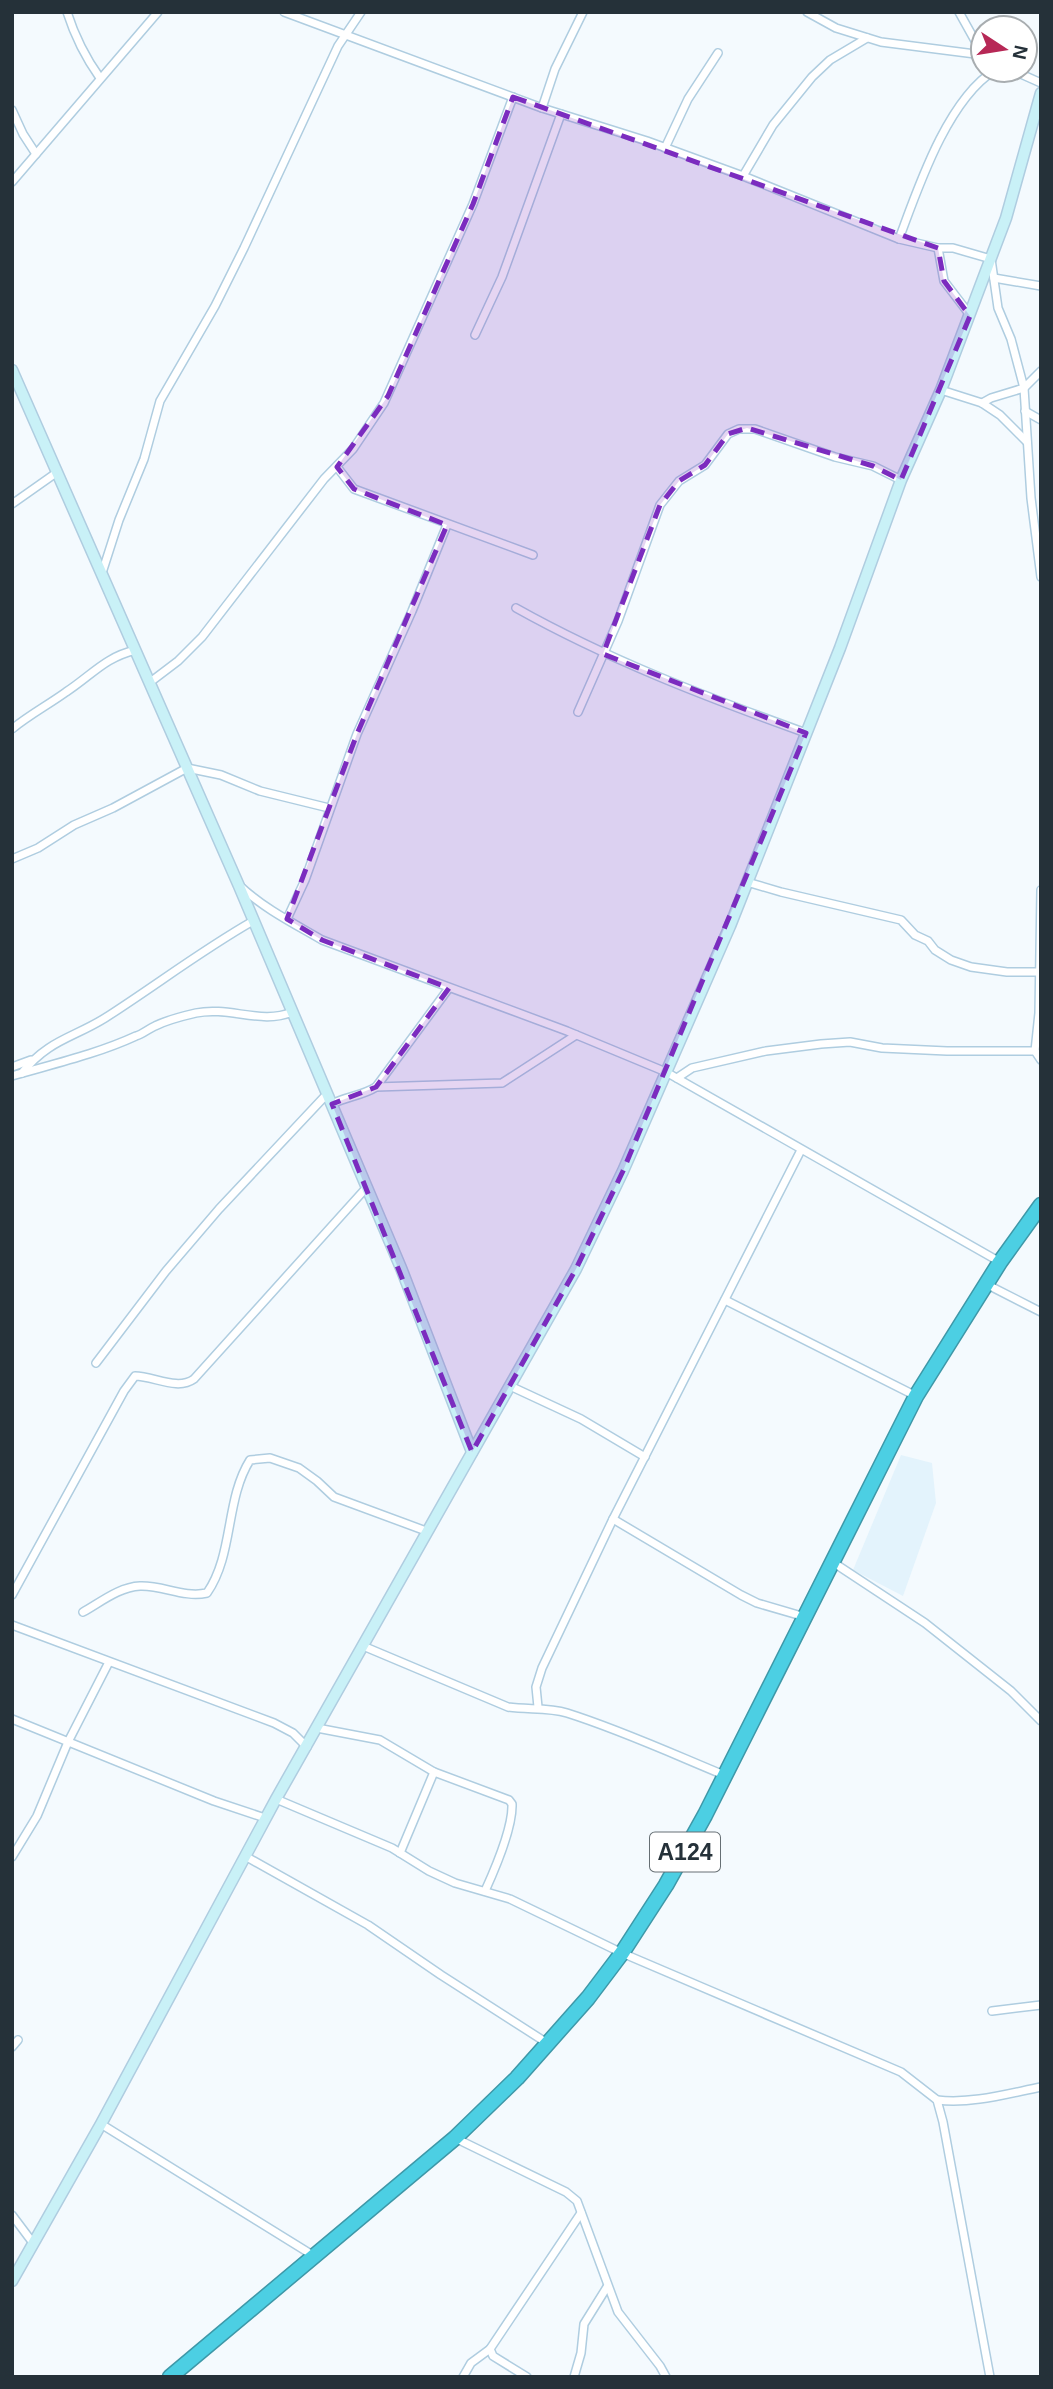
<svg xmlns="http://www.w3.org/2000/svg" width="1053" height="2389" font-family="Helvetica,sans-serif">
<rect width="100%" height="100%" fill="#f4fafe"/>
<path fill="#e3f3fc" d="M901,1455L932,1463L936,1503L903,1596L853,1570Z"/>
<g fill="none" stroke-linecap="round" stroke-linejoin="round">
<defs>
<g id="street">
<path d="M67,12C75,37 85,57 100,78"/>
<path d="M284,12L542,108L647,141L743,176L899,239L938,248H953L991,259L998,308L1011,339L1024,388L1031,498L1041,577"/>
<path d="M807,12L836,28L881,42L983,55"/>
<path d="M959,12L983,55"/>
<path d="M1012,70L1041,83"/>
<path d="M542,108L555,69L583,12"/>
<path d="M12,110L23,134L36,154"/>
<path d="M665,148L688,99L718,53"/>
<path d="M743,176L773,125L812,77L830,60L867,38"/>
<path d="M12,182L158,12"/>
<path d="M899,239C918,188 947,100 995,70"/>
<path d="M938,248L944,281L970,315"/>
<path d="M994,278L1041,286"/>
<path d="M475,335L502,277L561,114"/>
<path d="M941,390L982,403L1000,415L1027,442"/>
<path d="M982,403L991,398L1024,388L1041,371"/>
<path d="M1025,411L1041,420"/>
<path d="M337,467L354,489L533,555"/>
<path d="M12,504L56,473"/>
<path d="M102,573L119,520L144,459L160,401L215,306L244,248L338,46L361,12"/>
<path d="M516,608C609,660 706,697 806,733"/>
<path d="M149,683L178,661L202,637L324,479L353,449L384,403L473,204L513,97"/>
<path d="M578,712L618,621L660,505L679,481L705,465L728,434L739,429H755L835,457L873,466L901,480"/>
<path d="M12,729C29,715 48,705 66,692C92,675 105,657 136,650"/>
<path d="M12,859L38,848L74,825L113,808L187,768L221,775L260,791L329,808"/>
<path d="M747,882L781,892L901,920L915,935L928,941L935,950L951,960L971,967L1007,972H1038"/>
<path d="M241,887C265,909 293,923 322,940L567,1031L666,1072L1000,1262"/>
<path d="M287,919L305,880L357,734L412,611L447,525"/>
<path d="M1035,1051L1039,1013L1041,890"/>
<path d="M12,1067L31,1060"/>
<path d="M22,1073C48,1040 73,1038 105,1018C155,986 202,950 253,921"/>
<path d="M12,1076C53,1064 97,1054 136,1036C143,1034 148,1029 155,1026C167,1020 183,1016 196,1013C229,1006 262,1025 292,1012"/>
<path d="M677,1078L692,1068L766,1051L821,1044L850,1042L882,1048L947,1051H1035L1041,1060"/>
<path d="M376,1087L502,1083L576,1035"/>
<path d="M332,1104C347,1096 362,1096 376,1087L449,988"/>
<path d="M986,1284L1041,1312"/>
<path d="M725,1300L916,1396"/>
<path d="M96,1363L166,1271L219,1209L327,1094"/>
<path d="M510,1386L581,1419L645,1457"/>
<path d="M613,1519L741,1595L757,1603L805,1617"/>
<path d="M834,1563L925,1623L1011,1691L1041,1721"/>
<path d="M12,1595L124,1391L135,1376C154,1376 177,1391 194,1379L367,1187"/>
<path d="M83,1612C101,1602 119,1587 140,1586C163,1585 183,1598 207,1593C234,1554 225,1500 250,1460L270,1458L299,1468L317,1481L334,1497L426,1531"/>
<path d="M12,1625L274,1723L293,1733L307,1747"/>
<path d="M363,1646L508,1707C528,1710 548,1707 567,1713C621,1730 673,1754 724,1775"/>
<path d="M538,1707L536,1687L542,1668L613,1519L801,1150"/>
<path d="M12,1719L214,1801L265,1818"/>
<path d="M317,1728L380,1740L434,1772L509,1800L512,1804C513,1828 495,1869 485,1891"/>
<path d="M276,1799L392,1848L429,1871L455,1883L510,1899L622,1953L901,2072L937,2100L943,2122L990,2377"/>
<path d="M400,1853L434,1772"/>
<path d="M245,1856L368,1925L441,1975L547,2043"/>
<path d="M12,1857L37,1816L68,1742L109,1662"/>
<path d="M992,2011L1041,2005"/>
<path d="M12,2047L18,2040"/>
<path d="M937,2100C972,2104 1006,2094 1041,2087"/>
<path d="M101,2124L314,2256"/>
<path d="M455,2138L566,2192L577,2201L618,2312L660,2366L666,2377"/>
<path d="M12,2215L33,2243"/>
<path d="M463,2377L471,2363L490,2349"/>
<path d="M527,2377L493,2356L490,2349L581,2213"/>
<path d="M574,2377L581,2353L584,2324L607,2287"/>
</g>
<g id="secondary">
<path d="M12,370L239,886L401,1268L472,1452"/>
<path d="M12,2281L101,2124L276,1799L576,1269L623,1171L730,926L840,648L901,480L941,390L1006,218L1041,93"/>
</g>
<path id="highway" d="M170,2377L455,2138L517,2078L588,1998L622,1953L666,1885L705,1815L916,1396L1000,1262L1041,1205"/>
</defs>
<use href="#street" stroke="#afcde0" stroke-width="10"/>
<use href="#secondary" stroke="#afcde0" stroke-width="13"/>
<use href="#highway" stroke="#3e98a8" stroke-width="17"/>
<use href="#street" stroke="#fff" stroke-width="7"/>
<use href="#secondary" stroke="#c9f1f7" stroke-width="10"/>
<use href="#highway" stroke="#4ccfe3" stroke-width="14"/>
</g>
<path fill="#7b2cbf" fill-opacity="0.2" stroke="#7b2cbf" stroke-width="5" stroke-dasharray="14 9" stroke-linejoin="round" d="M513,97L938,248L944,281L970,316L901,480L873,466L747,428L728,434L705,465L679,481L660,505L603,654L806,733L623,1171L576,1269L472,1452L332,1104L376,1087L449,988L322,940L287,919L357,734L447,525L354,489L337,467L388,396L473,204Z"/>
<g text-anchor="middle" stroke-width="7" stroke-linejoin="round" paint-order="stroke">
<rect fill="#fff" stroke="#666f74" stroke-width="2" x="650" y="1832.5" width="70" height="39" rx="5"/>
<g font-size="23" font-weight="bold" fill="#253139">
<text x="685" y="1860">A124</text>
</g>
</g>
<rect width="1053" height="2389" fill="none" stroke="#253139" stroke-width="28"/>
<g transform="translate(1004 49) rotate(102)"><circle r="33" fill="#ffffff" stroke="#a8adb0" stroke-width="2"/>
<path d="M0-5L12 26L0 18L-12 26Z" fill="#b72856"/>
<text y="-10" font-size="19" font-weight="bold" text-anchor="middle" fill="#253139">N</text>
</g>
</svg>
